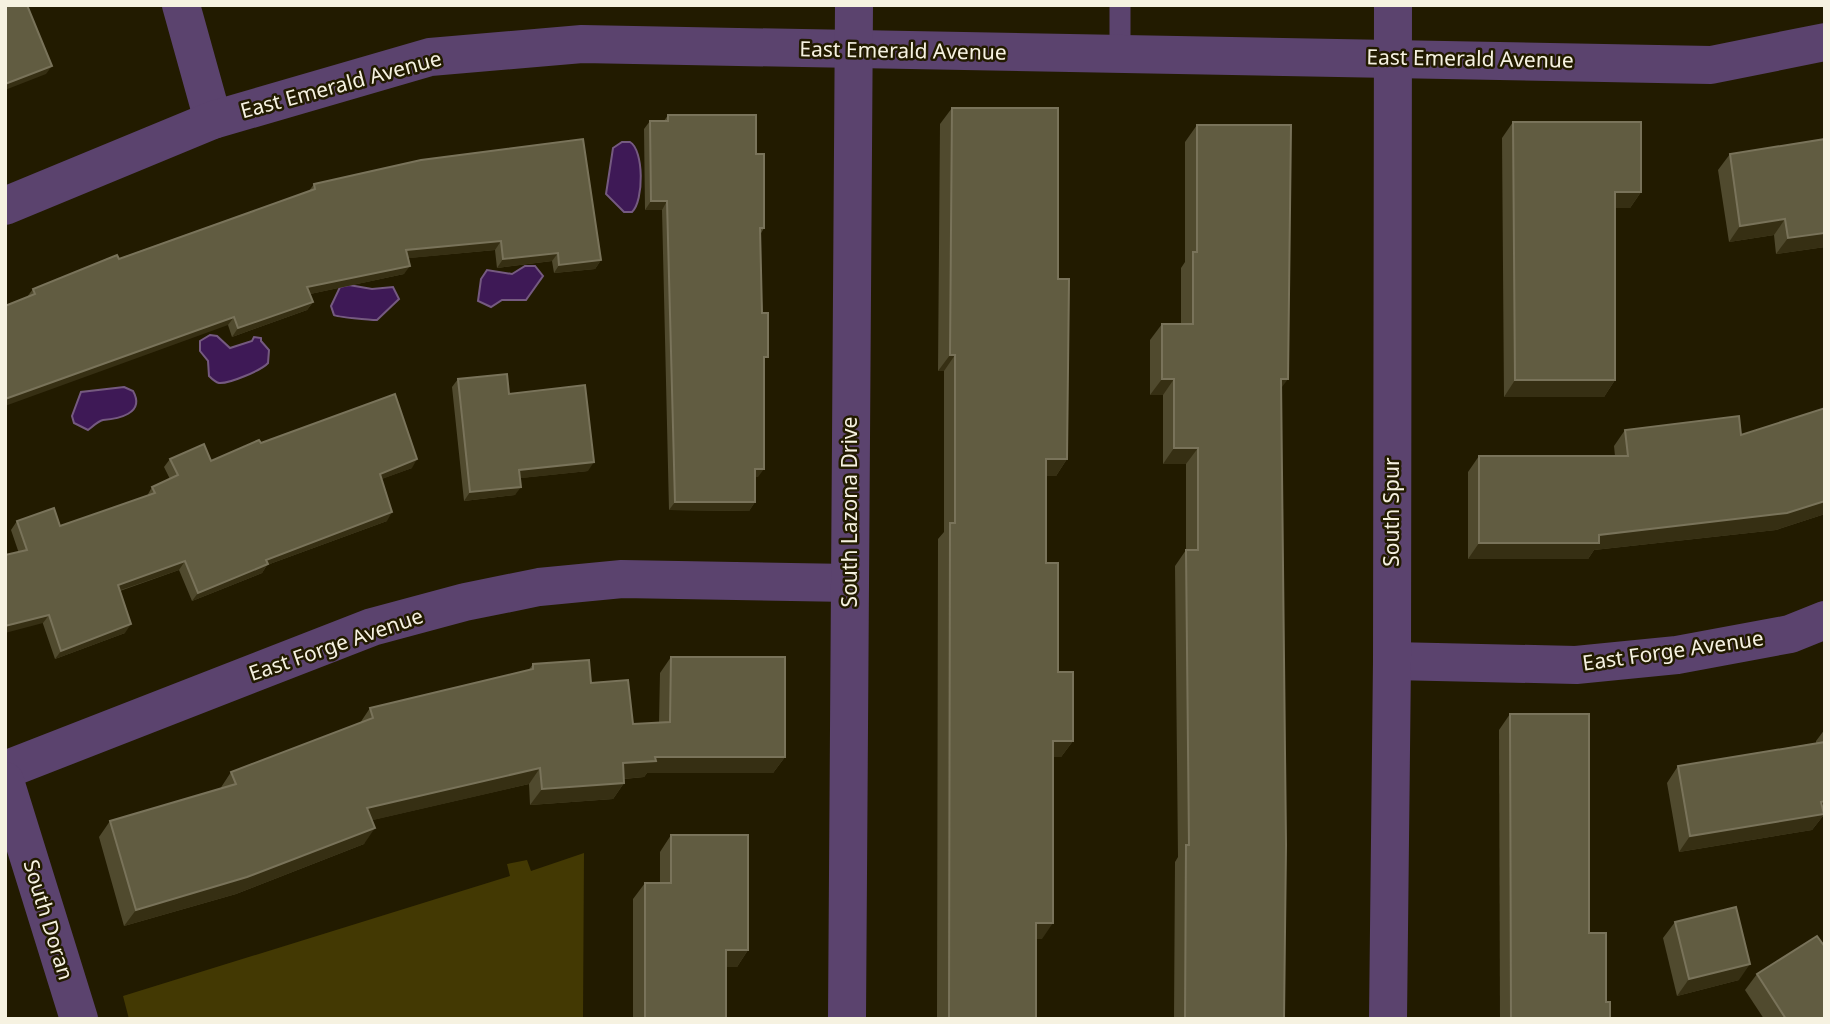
<svg xmlns="http://www.w3.org/2000/svg" width="1830" height="1024" font-family="'Noto Sans',sans-serif">
<rect width="100%" height="100%" fill="#221b00"/>
<path fill="#433903" d="M584,853L583,1019H129L123,996L510,876L507,864L527,860L531,871Z"/>
<g fill="#3e1956" stroke="#755a80" stroke-width="2">
<path d="M622,142H630C644,150 644,201 632,212H624L606,194L613,148Z"/>
<path d="M525,266H535L543,276L526,300H502L491,307L478,301L481,279L487,270L512,274Z"/>
<path d="M349,285L372,289L393,287L399,299L377,320C370,320 337,317 334,315L331,306L340,287Z"/>
<path d="M210,335L217,336L230,348L252,341L254,337L261,338V341L269,350L268,363C262,370 229,384 219,383C215,382 212,379 209,376L208,361L200,351V341Z"/>
<path d="M124,387L133,391C146,414 117,419 103,420C98,421 92,427 88,430L74,423L72,416L81,392Z"/>
</g>
<g fill="none" stroke-linecap="round" stroke-linejoin="round">
<path stroke="#5b436e" stroke-width="21" d="M1120,54V5"/>
<g stroke="#5b436e" stroke-width="38">
<path d="M181,5L213,120"/>
<path d="M5,206L213,120L430,57L582,44L1711,65L1825,42"/>
<path d="M1392,661L1576,665L1677,655L1790,634L1825,620"/>
<path d="M5,770L372,627L465,602L539,587L622,579L850,583"/>
<path d="M5,781L79,1019"/>
<path d="M847,1019L854,5"/>
<path d="M1388,1019L1392,661L1393,5"/>
</g>
</g>
<g fill="#504a2e">
<path d="M952,108L1058,279L1067,459L1056,476H1046V563L1058,672L1073,741L1061,757H1053L1042,939H1036V1019H937L938,539L944,532V371H938L940,124Z"/>
<path d="M668,115L756,154L764,228L760,235L764,363L758,477H755V502L749,511L669,510L662,210H645L644,129L650,121H664Z"/>
<path d="M1513,122L1641,192L1630,208H1615V380L1604,397H1504L1502,138Z"/>
<path d="M1197,125L1281,389L1284,1019H1174L1175,862L1178,857L1175,566L1186,550V464H1163V395H1150V340L1162,324H1181V268L1185,262V142Z"/>
<path d="M1730,154L1825,247L1776,254L1774,235L1729,242L1718,170Z"/>
<path d="M314,184L601,260L595,269L554,273L552,261L497,268L495,250L408,258L404,274L310,294L313,302L307,310L232,337L228,325L27,297L33,289L309,191Z"/>
<path d="M458,379L509,394L588,471L520,478L515,495L464,501L452,387Z"/>
<path d="M1825,408V514L1776,530L1594,550L1588,559H1468V472L1479,456H1615L1614,446L1625,430L1741,435Z"/>
<path d="M261,443L412,468L381,479L387,521L267,565L262,573L192,601L179,570L120,591L125,633L55,659L11,530L17,521L60,526L147,496L152,487L170,479L164,467L170,459L211,461Z"/>
<path d="M671,657L785,757L773,773H647L644,777L624,779V783L613,799L530,805L529,784L372,820L364,844L236,894L124,926L99,837L110,821L220,789L231,772L360,723L370,708L528,671L533,664L591,683L633,724L659,723L660,673Z"/>
<path d="M1510,714L1589,933L1610,1019H1500L1499,730Z"/>
<path d="M1825,729V815L1823,816L1812,830L1679,852L1667,783L1678,766L1816,743V741Z"/>
<path d="M671,835L748,950L737,967H726V1019H633V899L645,883H660V852Z"/>
<path d="M1675,922L1739,980L1677,996L1663,938Z"/>
<path d="M1757,974L1825,1019H1764L1745,990Z"/>
</g>
<g fill="#362f13">
<path d="M52,66L46,74L5,90V84Z"/>
<path d="M1615,192H1641L1630,208H1604Z"/>
<path d="M651,201H667L662,210H645Z"/>
<path d="M1785,219L1774,235L1729,242L1740,226Z"/>
<path d="M1825,233V247L1776,254L1788,238Z"/>
<path d="M501,241L495,250L400,259L406,250Z"/>
<path d="M558,253L552,261L497,268L503,259Z"/>
<path d="M601,260L595,269L554,273L559,265Z"/>
<path d="M410,266L404,274L301,296L307,287Z"/>
<path d="M313,302L307,310L232,337L238,328Z"/>
<path d="M234,317L228,325L5,406V399Z"/>
<path d="M950,355H955L944,371H938Z"/>
<path d="M1162,379H1174L1163,395H1150Z"/>
<path d="M1281,379H1288L1276,395Z"/>
<path d="M1515,380H1615L1604,397H1504Z"/>
<path d="M1174,448H1198L1186,464H1163Z"/>
<path d="M417,459L412,468L374,482L380,474Z"/>
<path d="M1046,459H1067L1056,476H1035Z"/>
<path d="M594,462L588,471L513,479L519,470Z"/>
<path d="M755,469H764L758,477H749Z"/>
<path d="M521,487L515,495L464,501L470,492Z"/>
<path d="M1825,501V514L1776,530L1594,550L1588,559H1468L1479,543L1599,535Z"/>
<path d="M675,502H755L749,511L669,510Z"/>
<path d="M392,512L387,521L267,565L262,573L192,601L198,593L266,560Z"/>
<path d="M185,561L179,570L112,593L118,585Z"/>
<path d="M49,615L43,623L5,633V626Z"/>
<path d="M131,624L125,633L55,659L61,651Z"/>
<path d="M1053,741H1073L1061,757H1042Z"/>
<path d="M655,757H785L773,773H647L644,777L611,780L623,763Z"/>
<path d="M540,768L529,784L356,824L367,808Z"/>
<path d="M624,783L613,799L530,805L542,789Z"/>
<path d="M1825,801V815L1823,816L1812,830L1679,852L1690,836Z"/>
<path d="M375,828L364,844L236,894L124,926L136,910Z"/>
<path d="M1036,923H1053L1042,939H1025Z"/>
<path d="M726,950H748L737,967H715Z"/>
<path d="M1750,964L1739,980L1677,996L1689,979Z"/>
</g>
<g fill="#615c41" stroke="#79735a" stroke-width="2">
<path d="M5,5H27L52,66L5,84Z"/>
<path d="M952,108H1058V279H1069L1067,459H1046V563H1058V672H1073V741H1053V923H1036V1019H949L950,523H955V355H950Z"/>
<path d="M668,115H756V154H764V228H760L762,313H768V357H764V469H755V502H675L667,201H651L650,121H668Z"/>
<path d="M1513,122H1641V192H1615V380H1515Z"/>
<path d="M1197,125H1291L1288,379H1281L1286,845L1284,1019H1185L1186,845H1189L1186,550H1198V448H1174V379H1162V324H1193V252H1197Z"/>
<path d="M583,139L601,260L559,265L558,253L503,259L501,241L406,250L410,266L307,287L313,302L238,328L234,317L5,399V306L35,294L33,289L117,255L119,259L315,189L314,184L421,160Z"/>
<path d="M1825,139V233L1788,238L1785,219L1740,226L1730,154Z"/>
<path d="M507,374L509,394L585,385L594,462L519,470L521,487L470,492L458,379Z"/>
<path d="M395,394L417,459L380,474L392,512L266,560L268,564L198,593L185,561L118,585L131,624L61,651L49,615L5,626V555L27,550L17,521L54,508L60,526L155,493L152,487L178,475L170,459L204,444L211,461L259,440L261,443Z"/>
<path d="M1825,408V501L1787,513L1599,535V543H1479V456H1628L1625,430L1739,416L1741,435Z"/>
<path d="M671,657H785V757H655L656,761L623,763L624,783L542,789L540,768L367,808L375,828L247,877L136,910L110,821L236,784L231,772L373,718L370,708L533,669V664L589,660L591,683L628,680L633,724L670,722Z"/>
<path d="M1510,714H1589V933H1606V1002H1610V1019H1511Z"/>
<path d="M1825,742V801L1821,802L1824,814L1690,836L1678,766Z"/>
<path d="M671,835H748V950H726V1019H645V883H671Z"/>
<path d="M1736,907L1750,964L1689,979L1675,922Z"/>
<path d="M1817,936L1825,947V1019H1786L1757,974Z"/>
</g>
<g text-anchor="middle" stroke-width="5" stroke-linejoin="round" paint-order="stroke">
<g font-size="21" fill="#f6f2e1" stroke="#221b00">
<text transform="translate(903 51) rotate(1)" y="7">East Emerald Avenue</text>
<text transform="translate(1470 59) rotate(1)" y="7">East Emerald Avenue</text>
<text transform="translate(341 85) rotate(-15)" y="7">East Emerald Avenue</text>
<text transform="translate(850 512) rotate(-90)" y="7">South Lazona Drive</text>
<text transform="translate(1392 512) rotate(-90)" y="7">South Spur</text>
<text transform="translate(336 645) rotate(-19)" y="7">East Forge Avenue</text>
<text transform="translate(1673 651) rotate(-8)" y="7">East Forge Avenue</text>
<text transform="translate(48 920) rotate(73)" y="7">South Doran</text>
</g>
</g>
<rect width="1830" height="1024" fill="none" stroke="#f6f2e1" stroke-width="14"/>
</svg>
